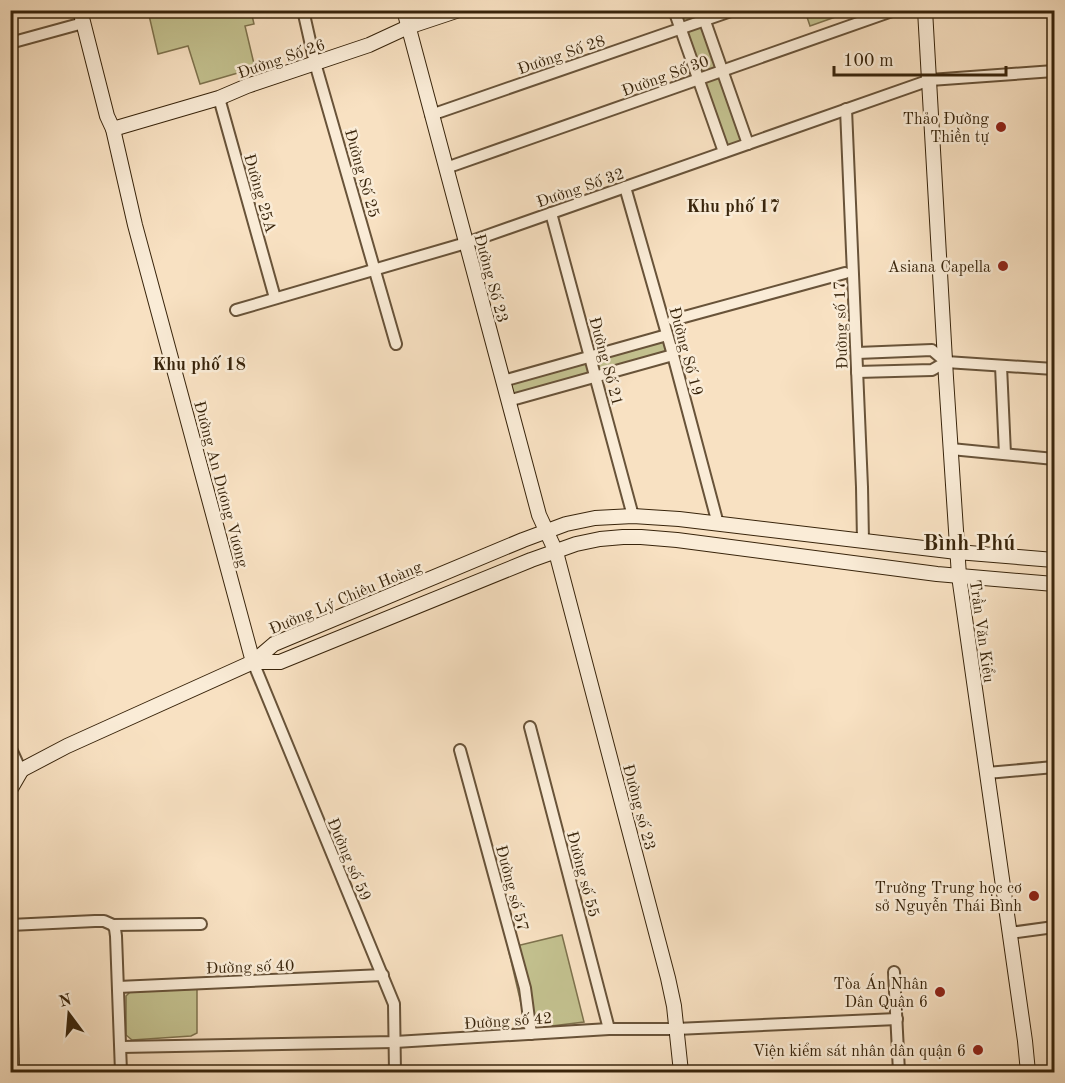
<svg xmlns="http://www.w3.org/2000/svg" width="1065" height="1083" font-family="'Old Standard TT',serif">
<rect width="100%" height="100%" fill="#f8e1c2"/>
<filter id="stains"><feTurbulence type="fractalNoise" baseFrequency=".00333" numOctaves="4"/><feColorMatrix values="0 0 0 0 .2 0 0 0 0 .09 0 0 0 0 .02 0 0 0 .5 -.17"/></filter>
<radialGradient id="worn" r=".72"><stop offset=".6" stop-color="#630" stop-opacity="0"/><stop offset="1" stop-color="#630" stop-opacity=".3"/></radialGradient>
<g fill="#c3c18f" stroke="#7e724d" stroke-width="1.5">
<path d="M148,11H251L254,24L245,26L255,68L200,84L188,46L158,54Z"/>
<path d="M678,11H696L699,18L683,23Z"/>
<path d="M805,11H840L841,15L810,26Z"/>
<path d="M702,25L717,68L701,74L686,31Z"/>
<path d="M720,76L742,141L727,146L704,82Z"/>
<path d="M665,340L668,352L599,371L595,360Z"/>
<path d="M588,362L591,374L514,395L510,383Z"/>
<path d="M562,935L584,1022L527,1029L508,948Z"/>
<path d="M197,989V1033L191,1036L132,1040L126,1035V996L130,992Z"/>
</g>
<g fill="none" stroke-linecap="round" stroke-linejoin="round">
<defs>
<g id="street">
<path d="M303,10L315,63L396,344"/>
<path d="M674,10L724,152"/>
<path d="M701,10L748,144"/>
<path d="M10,43L83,23"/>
<path d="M219,98L275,298"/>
<path d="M846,109L862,487L863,540"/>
<path d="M431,115L734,10"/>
<path d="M446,168L895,10"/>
<path d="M625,187L673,355L718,524"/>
<path d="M551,213L633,516"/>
<path d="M236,310L466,243L930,80L1054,71"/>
<path d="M673,320L845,273"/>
<path d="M857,353L932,350L946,362"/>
<path d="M1001,366L1005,454"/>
<path d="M857,372L932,370L946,362L1054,369"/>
<path d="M503,381L667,335"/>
<path d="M508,401L673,355"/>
<path d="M951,449L1054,459"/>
<path d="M253,662L394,1004L395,1072"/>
<path d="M530,727L609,1029"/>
<path d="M10,747L21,771"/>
<path d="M460,750L525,988L531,1034"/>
<path d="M987,773L1054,767"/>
<path d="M10,925L95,921H104L113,925L201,924"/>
<path d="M113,925L115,929L116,936L121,1072"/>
<path d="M1010,933L1054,927"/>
<path d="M894,972L899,1072"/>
<path d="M118,987L383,975"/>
<path d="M121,1047L395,1042L609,1029H676L897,1019"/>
</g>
<g id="secondary">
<path d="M80,10L107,116L113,129L135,225L253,662"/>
<path d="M404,10L539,515L556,552L668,978L674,1006L681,1072"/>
<path d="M925,10L946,378L959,576L1025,1041L1028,1072"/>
<path d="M113,129L219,98L247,86L369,45L408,27L459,10"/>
<path d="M253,662H280L531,560L576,544L600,539L623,537H641L677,540L937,574L1054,584"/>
<path d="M10,776L67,746L253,662L274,644L523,540L566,524L595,518L633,516L679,519L957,552L1054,560"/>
<path d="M10,790L21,771"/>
<path d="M10,966L12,1072"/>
</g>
</defs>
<use href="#street" stroke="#685339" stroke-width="14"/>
<use href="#secondary" stroke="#38240b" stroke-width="16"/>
<use href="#street" stroke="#faecd7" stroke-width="10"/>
<use href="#secondary" stroke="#faecd7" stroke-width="14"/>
</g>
<g fill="#8f2418" stroke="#faecd7" stroke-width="2">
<circle cx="1001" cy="127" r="6"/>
<circle cx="1003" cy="266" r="6"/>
<circle cx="1034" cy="896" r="6"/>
<circle cx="940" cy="992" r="6"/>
<circle cx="978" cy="1050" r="6"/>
</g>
<g text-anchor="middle" stroke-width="5" stroke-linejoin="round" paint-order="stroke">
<g font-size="16" fill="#38240b" stroke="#faecd7">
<text transform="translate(561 54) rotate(-19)" y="6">Đường Số 28</text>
<text transform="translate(281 58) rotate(-19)" y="6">Đường Số 26</text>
<text transform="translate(665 75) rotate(-20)" y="6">Đường Số 30</text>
<text transform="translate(363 173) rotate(74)" y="6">Đường Số 25</text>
<text transform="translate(580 187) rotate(-19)" y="6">Đường Số 32</text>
<text transform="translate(261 193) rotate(74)" y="6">Đường 25A</text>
<text transform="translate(492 278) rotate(75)" y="6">Đường Số 23</text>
<text transform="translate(840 325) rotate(-92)" y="6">Đường số 17</text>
<text transform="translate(687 351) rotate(75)" y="6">Đường Số 19</text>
<text transform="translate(607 361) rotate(75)" y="6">Đường Số 21</text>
<text transform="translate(222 484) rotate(75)" y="6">Đường An Dương Vương</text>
<text transform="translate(345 597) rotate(-23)" y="6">Đường Lý Chiêu Hoàng</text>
<text transform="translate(983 631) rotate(82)" y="6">Trần Văn Kiểu</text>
<text transform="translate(640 807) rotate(75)" y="6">Đường số 23</text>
<text transform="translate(350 859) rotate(67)" y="6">Đường số 59</text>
<text transform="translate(584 874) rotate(75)" y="6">Đường số 55</text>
<text transform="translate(513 888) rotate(75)" y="6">Đường số 57</text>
<text transform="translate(250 966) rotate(-2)" y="6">Đường số 40</text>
<text transform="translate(508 1020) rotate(-4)" y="6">Đường số 42</text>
</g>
<g font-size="16" fill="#38240b" stroke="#faecd7" text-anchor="end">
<text x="989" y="124">Thảo Đường<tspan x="989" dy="18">Thiền tự</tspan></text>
<text x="991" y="272">Asiana Capella</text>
<text x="1022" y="893">Trường Trung học cơ<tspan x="1022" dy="18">sở Nguyễn Thái Bình</tspan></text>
<text x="928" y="989">Tòa Án Nhân<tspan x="928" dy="18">Dân Quận 6</tspan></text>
<text x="966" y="1056">Viện kiểm sát nhân dân quận 6</text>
</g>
<g font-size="18" font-weight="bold" fill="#38240b" stroke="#faecd7">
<text x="733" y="212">Khu phố 17</text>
<text x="199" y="370">Khu phố 18</text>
</g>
<g font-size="22" font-weight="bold" fill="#38240b" stroke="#faecd7">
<text x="969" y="550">Bình Phú</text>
</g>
</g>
<rect width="1065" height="1083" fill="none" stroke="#f8e1c2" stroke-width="36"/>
<rect x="12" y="12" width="1041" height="1059" fill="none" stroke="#38240b" stroke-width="3"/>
<rect x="18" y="18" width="1029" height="1047" fill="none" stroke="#38240b" stroke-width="1.5"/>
<g transform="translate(69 1014) rotate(344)" stroke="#faecd7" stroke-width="4.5" paint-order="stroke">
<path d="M0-4.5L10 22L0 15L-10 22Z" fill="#38240b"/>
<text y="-9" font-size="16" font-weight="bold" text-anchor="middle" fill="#38240b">N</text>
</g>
<path d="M834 66v9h172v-9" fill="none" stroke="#38240b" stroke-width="3"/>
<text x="843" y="66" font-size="18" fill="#38240b" stroke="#faecd7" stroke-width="4.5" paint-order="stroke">100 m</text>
<rect width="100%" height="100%" filter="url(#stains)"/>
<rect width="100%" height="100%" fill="url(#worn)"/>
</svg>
